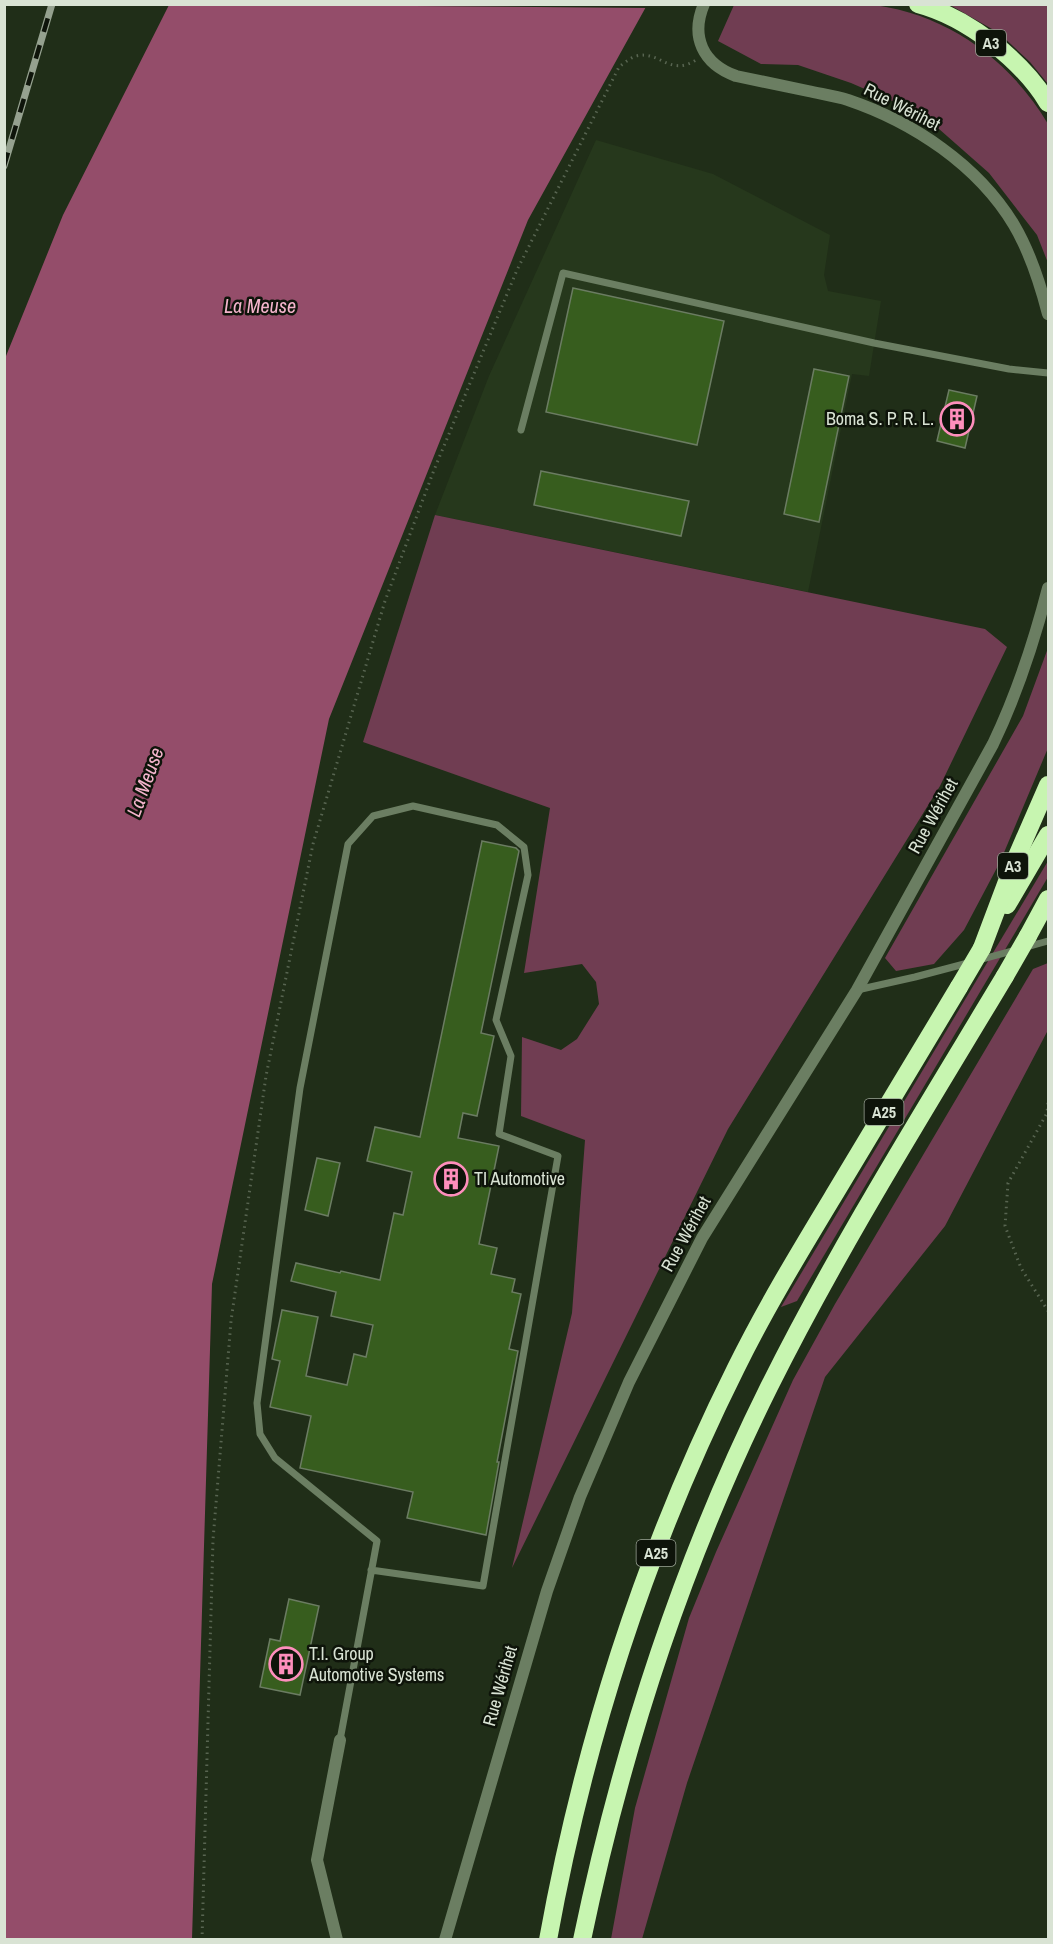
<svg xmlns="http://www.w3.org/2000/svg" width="1053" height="1944" font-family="'Archivo Narrow',sans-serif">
<rect width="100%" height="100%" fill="#202e18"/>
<path fill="#26381c" d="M596,140L713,174L830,235L824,275L828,291L881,301L869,376L852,374L808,592L435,515L489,376Z"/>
<g fill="#703d52">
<path d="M865,4C943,11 1009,58 1048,124V263L1037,235L989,173L922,114L851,83L798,65L761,64L718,41L734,5Z"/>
<path d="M950,5H1048V84L1030,62L999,33Z"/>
<path d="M435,515L985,629L1007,647L940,786L728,1129L512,1568L572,1313L585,1140L521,1116L522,1037L561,1050L577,1039L599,1004L596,982L582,964L524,973L550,808L363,742Z"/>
<path d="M1048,648V748L1000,862L964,930L934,964L896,971L885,958L1023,716Z"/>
<path d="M1048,861V877L797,1301L781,1307Z"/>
<path d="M1048,963V1030L945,1226L825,1377L687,1783L642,1939H611L635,1808L689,1618L716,1552L793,1380L835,1304L1033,969Z"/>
</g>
<path fill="#944d6a" d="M169,5H647L528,220L329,719L212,1284L192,1939H5L4,361L63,215Z"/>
<path fill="#202e18" d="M166,4H650V5L648,8Z"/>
<g fill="#375d1e" stroke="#6b7c62" stroke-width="1.5">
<path d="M573,288L724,321L697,445L546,412Z"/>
<path d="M814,369L849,376L819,522L784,514Z"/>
<path d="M949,390L977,396L965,448L937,441Z"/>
<path d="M541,471L689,501L681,536L534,505Z"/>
<path d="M482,841L516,848L519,851L481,1033L494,1036L477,1116L463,1113L458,1138L499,1146L479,1244L497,1248L491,1274L515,1279L512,1292L521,1294L509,1349L518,1351L497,1462H499L486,1535L407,1518L413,1492L300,1468L311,1416L270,1407L280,1361L272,1359L282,1310L318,1317L306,1376L347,1385L354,1354L366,1357L373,1325L331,1316L336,1292L291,1281L296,1263L340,1273L341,1271L380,1280L394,1213L403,1215L412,1172L367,1161L375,1127L420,1137Z"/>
<path d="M317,1158L340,1163L328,1216L305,1210Z"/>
<path d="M289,1599L319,1606L300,1695L260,1687L270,1639L280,1641Z"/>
</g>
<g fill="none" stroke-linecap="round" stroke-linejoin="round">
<g stroke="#586551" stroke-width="3" stroke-dasharray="1.5 4.5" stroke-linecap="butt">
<path d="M1048,1103L1047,1113L1008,1183L1005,1226L1021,1268L1048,1311"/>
<path d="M202,1940L213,1540L231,1321L266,1076L313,844L385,601L434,470L517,270L619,67C624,63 630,58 636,56C660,50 669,77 696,60"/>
</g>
<g stroke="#6b7e62" stroke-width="7">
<path d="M521,430L563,273L874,343L1009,369L1048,373"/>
<path d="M979,960L1048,941"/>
<path d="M857,990L915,977L968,963"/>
<path d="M340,1740L377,1541L275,1458L260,1434L257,1403L300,1088L348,844L373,816L413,806L497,825L524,847L528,875L496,1020L511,1056L499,1134L558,1156L483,1586L371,1570"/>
</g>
<g stroke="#6b7e62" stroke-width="12">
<path d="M704,4C690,37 703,64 736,76C760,81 784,86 808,91C821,94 835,96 848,100C913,122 978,165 1014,225C1030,252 1040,283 1048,314"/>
<path d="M337,1940L317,1860L340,1740"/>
<path d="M445,1940L547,1591L580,1497L629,1382L702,1238L857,990L993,744C1017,694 1034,642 1048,588"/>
</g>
<g stroke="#c7f5b0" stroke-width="18">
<path d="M918,4C967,17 1022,60 1048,103"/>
<path d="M1007,905L1048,835"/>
<path d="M1028,936L1048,899"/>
<path d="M982,948L1014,863L1048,785"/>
<path d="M548,1940C584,1741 646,1548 736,1368C766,1307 802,1248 837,1190C878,1122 918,1055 959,987"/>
<path d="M582,1940C622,1748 682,1562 769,1387C840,1245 924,1111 1005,976"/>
</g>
<defs>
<path id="rail" d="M4,166L52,4"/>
</defs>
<use href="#rail" stroke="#95a18f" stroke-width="7"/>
<use href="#rail" stroke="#0e140a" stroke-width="4.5" stroke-dasharray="14" stroke-linecap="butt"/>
<g stroke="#c7f5b0" stroke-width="18">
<path d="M1005,976L1028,936"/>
<path d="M959,987L982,948"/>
</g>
</g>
<defs>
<symbol id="building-ring" viewBox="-11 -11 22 22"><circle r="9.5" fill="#0e140a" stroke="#fe8ebc" stroke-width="1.5"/><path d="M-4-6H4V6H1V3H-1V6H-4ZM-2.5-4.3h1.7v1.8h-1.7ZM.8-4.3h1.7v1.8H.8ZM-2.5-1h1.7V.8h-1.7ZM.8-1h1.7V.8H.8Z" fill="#fe8ebc"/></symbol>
</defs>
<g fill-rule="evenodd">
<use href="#building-ring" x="938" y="400" width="38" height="38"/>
<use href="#building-ring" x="432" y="1160" width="38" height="38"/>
<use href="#building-ring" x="267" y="1645" width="38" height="38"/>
</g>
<g text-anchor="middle" stroke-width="5" stroke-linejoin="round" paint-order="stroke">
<g fill="#0e140a" stroke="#9ca597" stroke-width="1.5">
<rect x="976" y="30" width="30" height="26" rx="4.5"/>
<rect x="998" y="853" width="30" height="26" rx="4.5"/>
<rect x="864.5" y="1099" width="39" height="26" rx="4.5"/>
<rect x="636.5" y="1540" width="39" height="26" rx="4.5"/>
</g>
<g font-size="16" font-weight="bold" fill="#d9e3d4">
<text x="991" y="49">A3</text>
<text x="1013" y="872">A3</text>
<text x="884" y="1118">A25</text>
<text x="656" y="1559">A25</text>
</g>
<g font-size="18" fill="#d9e3d4" stroke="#0e140a">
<text transform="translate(902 107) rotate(27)" y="6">Rue Wérihet</text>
<text transform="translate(933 816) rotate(-61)" y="6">Rue Wérihet</text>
<text transform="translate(686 1234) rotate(-61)" y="6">Rue Wérihet</text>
<text transform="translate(500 1686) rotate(-74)" y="6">Rue Wérihet</text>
</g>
<g font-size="18" fill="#d9e3d4" stroke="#0e140a" text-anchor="start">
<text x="934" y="425" text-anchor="end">Boma S. P. R. L.</text>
<text x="474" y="1185">TI Automotive</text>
<text x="309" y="1660">T.I. Group<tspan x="309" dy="21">Automotive Systems</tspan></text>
</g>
<g font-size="20" font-style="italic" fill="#f4b4cc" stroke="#0e140a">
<text x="260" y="313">La Meuse</text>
<text transform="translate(145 782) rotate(-70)" y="7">La Meuse</text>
</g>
</g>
<rect width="1053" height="1944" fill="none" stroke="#d9e3d4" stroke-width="12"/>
</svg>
